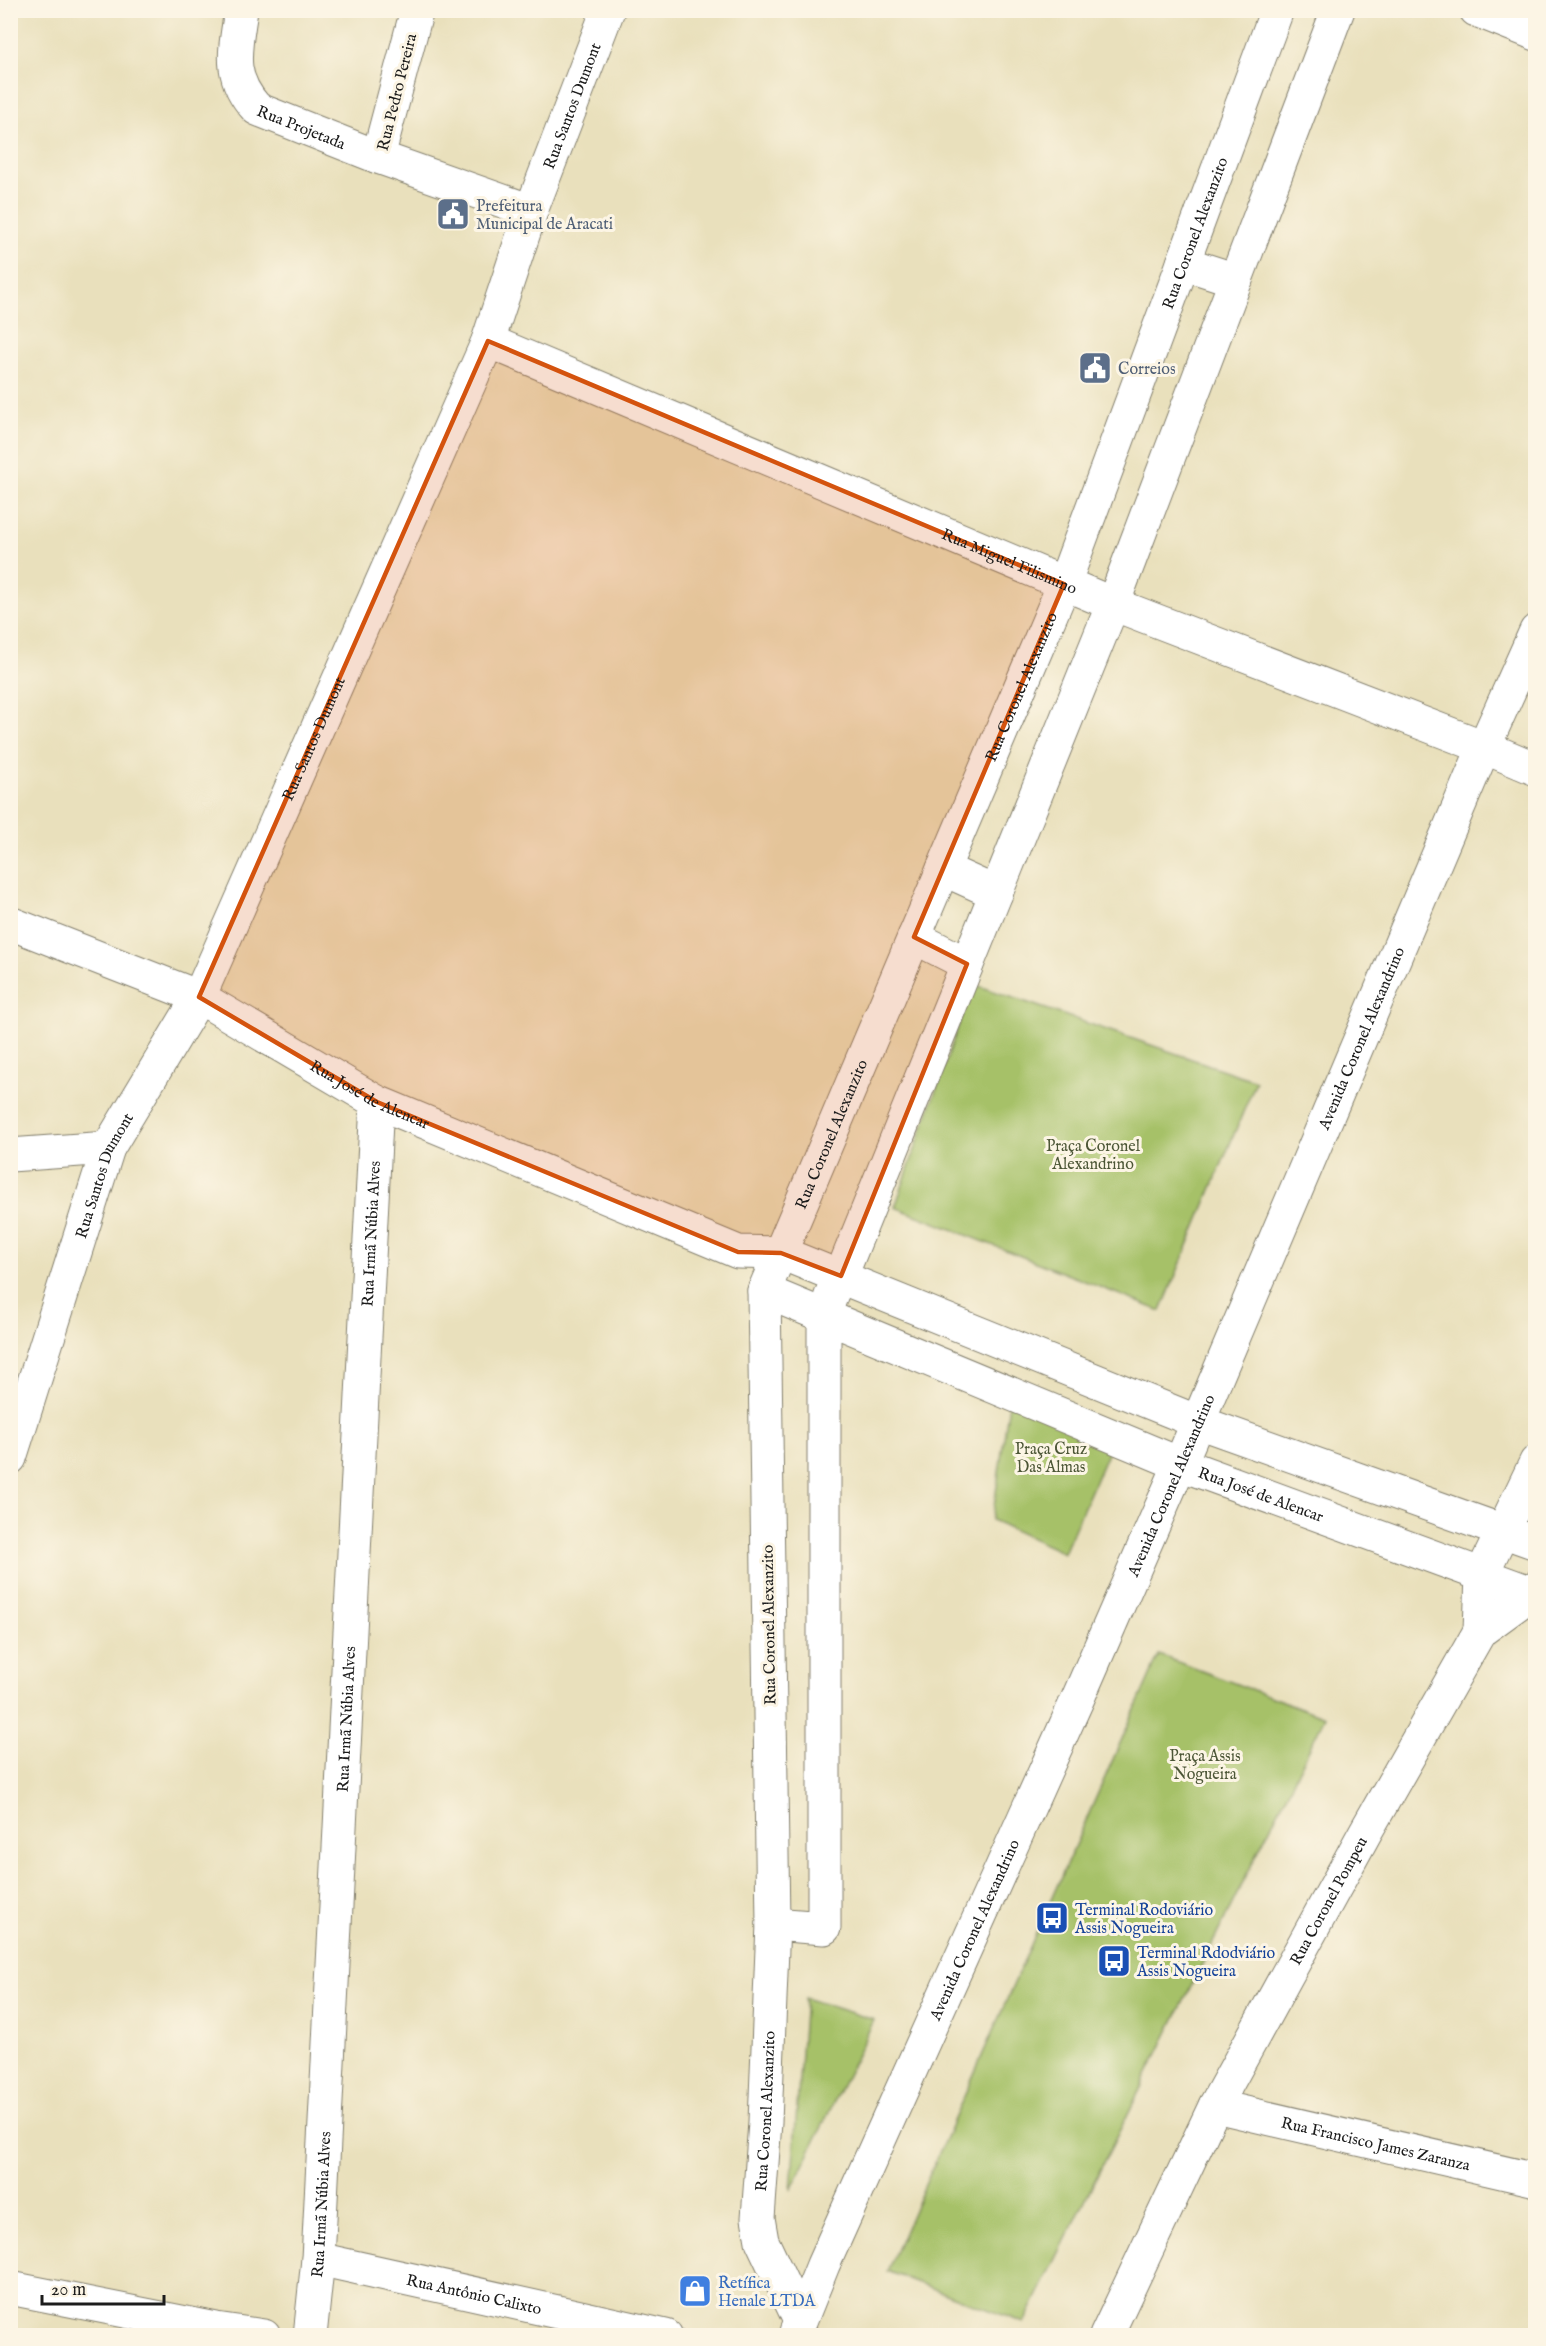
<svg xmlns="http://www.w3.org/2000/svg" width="1546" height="2346" font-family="'IM FELL English',serif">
<rect width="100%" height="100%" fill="#fcf5e5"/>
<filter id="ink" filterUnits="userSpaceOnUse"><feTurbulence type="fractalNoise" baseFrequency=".0167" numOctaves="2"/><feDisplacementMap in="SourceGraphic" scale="12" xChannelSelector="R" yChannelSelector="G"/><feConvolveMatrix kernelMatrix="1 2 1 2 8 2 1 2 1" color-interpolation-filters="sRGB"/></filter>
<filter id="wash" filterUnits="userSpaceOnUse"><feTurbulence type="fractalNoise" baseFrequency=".008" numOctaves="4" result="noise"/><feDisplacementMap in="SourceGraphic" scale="24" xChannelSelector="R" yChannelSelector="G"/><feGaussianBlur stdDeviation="1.35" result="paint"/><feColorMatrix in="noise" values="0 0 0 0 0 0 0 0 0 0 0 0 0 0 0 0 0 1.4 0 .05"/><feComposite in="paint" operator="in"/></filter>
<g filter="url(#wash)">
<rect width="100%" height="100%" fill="#e9e0bc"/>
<g fill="#a6c167" stroke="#616e42" stroke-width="1.5">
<path d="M973,984L1256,1081L1161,1311L895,1207Z"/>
<path d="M1011,1390L1119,1426L1064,1553L992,1520Z"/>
<path d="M1159,1655L1325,1717L1024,2323L887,2271Z"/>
<path d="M805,1998L874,2020L791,2190Z"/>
</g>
</g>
<g filter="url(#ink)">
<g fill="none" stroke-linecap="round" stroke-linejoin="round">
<defs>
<g id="minor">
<path id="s1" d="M241,10C235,51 227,76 257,109L378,157"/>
<path d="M417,10L378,157L531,211"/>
<path d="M1476,10L1536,34"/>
<path id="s2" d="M488,341L1113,604L1484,747L1536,769"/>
<path id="s3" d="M10,923L199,997L377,1102L738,1252L781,1253"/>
<path d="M10,1155L108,1148"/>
<path id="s4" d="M10,1458L108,1148L199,997L488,341L531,211L608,10"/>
<path id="s5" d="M1215,2106L1536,2180"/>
<path id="s6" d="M318,2259L666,2336"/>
<path d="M10,2288L216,2329L264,2336"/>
<path id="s7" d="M310,2336L318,2259L377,1102"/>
</g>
<g id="tertiary">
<path d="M1480,1631L1482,1574"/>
<path id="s8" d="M1106,2336L1215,2106L1366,1831L1480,1631L1532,1593L1536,1594"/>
</g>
<g id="secondary">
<path d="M1183,263L1236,280"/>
<path d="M943,869L996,893"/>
<path d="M914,937L967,964"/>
<path d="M781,1253L1198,1422L1536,1543"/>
<path id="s9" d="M764,1291L1180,1464L1532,1593L1536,1587"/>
<path d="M1482,1574L1536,1462"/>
<path d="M773,1924L824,1928V1316L832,1293L841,1276L1113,604L1338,10"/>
<path id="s10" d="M800,2321L762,2241L758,2218L765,2122L773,1924L764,1291L1064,584L1277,10"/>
<path id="s11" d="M796,2332L823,2265L1078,1698L1180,1464L1484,747L1536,631"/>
</g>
</defs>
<use href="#minor" stroke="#827e6c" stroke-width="35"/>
<use href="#tertiary" stroke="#827e6c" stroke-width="35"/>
<use href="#secondary" stroke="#827e6c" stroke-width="35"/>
<use href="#minor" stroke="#fff" stroke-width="33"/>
<use href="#tertiary" stroke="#fff" stroke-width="33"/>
<use href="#secondary" stroke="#fff" stroke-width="33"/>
</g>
</g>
<path fill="#d4530e" fill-opacity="0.2" stroke="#d4530e" stroke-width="4.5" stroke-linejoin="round" d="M488,341L1064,584L914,937L967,964L841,1276L781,1253L738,1252L377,1102L199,997Z"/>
<defs>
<symbol id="civic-square" viewBox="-11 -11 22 22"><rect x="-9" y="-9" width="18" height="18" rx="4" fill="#5c6f8a" stroke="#fcf5e5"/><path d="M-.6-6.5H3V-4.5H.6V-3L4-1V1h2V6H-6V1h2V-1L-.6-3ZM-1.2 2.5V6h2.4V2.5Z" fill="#fff"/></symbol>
<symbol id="bus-square" viewBox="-11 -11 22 22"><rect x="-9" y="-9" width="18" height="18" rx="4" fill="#1a4fb4" stroke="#fcf5e5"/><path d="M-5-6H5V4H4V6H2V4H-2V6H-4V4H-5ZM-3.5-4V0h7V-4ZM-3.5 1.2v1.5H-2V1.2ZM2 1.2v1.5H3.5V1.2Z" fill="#fff"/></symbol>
<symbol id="shop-square" viewBox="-11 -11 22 22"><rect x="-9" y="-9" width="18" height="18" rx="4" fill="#3f7fe0" stroke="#fcf5e5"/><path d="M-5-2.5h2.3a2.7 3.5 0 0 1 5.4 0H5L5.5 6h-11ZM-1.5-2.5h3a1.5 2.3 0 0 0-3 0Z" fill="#fff"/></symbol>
</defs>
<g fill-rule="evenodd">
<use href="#civic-square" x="434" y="195" width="38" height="38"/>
<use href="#civic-square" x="1076" y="349" width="38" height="38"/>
<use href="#bus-square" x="1033" y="1899" width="38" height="38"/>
<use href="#bus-square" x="1095" y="1942" width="38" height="38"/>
<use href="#shop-square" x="676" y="2272" width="38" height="38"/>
</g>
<g text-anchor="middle" stroke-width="6" stroke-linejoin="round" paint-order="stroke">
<g font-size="16" fill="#1c1c1c" stroke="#fcf5e5">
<text transform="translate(396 92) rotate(-76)" y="6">Rua Pedro Pereira</text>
<text dy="6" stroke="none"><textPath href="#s4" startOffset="1468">Rua Santos Dumont</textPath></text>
<text dy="6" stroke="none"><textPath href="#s1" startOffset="153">Rua Projetada</textPath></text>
<text dy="6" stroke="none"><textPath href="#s10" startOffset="2182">Rua Coronel Alexanzito</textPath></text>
<text dy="6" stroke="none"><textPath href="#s2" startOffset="566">Rua Miguel Filismino</textPath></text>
<text dy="6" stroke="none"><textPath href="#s10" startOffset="1696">Rua Coronel Alexanzito</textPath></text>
<text dy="6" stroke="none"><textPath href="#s4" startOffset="784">Rua Santos Dumont</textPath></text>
<text dy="6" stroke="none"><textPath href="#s11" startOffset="1412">Avenida Coronel Alexandrino</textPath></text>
<text dy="6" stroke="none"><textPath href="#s3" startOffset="400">Rua José de Alencar</textPath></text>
<text dy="6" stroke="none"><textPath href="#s10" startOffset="1210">Rua Coronel Alexanzito</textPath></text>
<text dy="6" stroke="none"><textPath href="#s4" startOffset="298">Rua Santos Dumont</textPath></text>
<text dy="6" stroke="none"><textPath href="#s7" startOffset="1104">Rua Irmã Núbia Alves</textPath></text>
<text dy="6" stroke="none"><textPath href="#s11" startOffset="926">Avenida Coronel Alexandrino</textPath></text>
<text dy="6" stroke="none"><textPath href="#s9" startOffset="537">Rua José de Alencar</textPath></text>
<text transform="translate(768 1625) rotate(-91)" y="6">Rua Coronel Alexanzito</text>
<text dy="6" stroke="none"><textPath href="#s7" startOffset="618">Rua Irmã Núbia Alves</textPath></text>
<text dy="6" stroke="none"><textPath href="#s8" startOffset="489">Rua Coronel Pompeu</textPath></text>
<text dy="6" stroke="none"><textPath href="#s11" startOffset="440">Avenida Coronel Alexandrino</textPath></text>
<text dy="6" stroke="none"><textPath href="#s10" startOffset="219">Rua Coronel Alexanzito</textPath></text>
<text dy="6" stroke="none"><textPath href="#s5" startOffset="165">Rua Francisco James Zaranza</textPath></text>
<text dy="6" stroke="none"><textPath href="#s7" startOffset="132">Rua Irmã Núbia Alves</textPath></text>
<text dy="6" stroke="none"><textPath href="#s6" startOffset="160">Rua Antônio Calixto</textPath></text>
</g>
<g font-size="16" fill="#4e5e75" stroke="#fcf5e5" text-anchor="start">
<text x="476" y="211">Prefeitura<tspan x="476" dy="18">Municipal de Aracati</tspan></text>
<text x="1118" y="374">Correios</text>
</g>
<g font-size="16" fill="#4c5636" stroke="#fcf5e5">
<text x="1093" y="1151">Praça Coronel<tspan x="1093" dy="18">Alexandrino</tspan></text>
<text x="1051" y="1454">Praça Cruz<tspan x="1051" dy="18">Das Almas</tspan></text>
<text x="1205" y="1761">Praça Assis<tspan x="1205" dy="18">Nogueira</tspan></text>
</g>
<g font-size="16" fill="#164399" stroke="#fcf5e5" text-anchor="start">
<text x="1075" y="1915">Terminal Rodoviário<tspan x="1075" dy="18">Assis Nogueira</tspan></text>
<text x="1137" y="1958">Terminal Rdodviário<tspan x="1137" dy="18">Assis Nogueira</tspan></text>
</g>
<g font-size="16" fill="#366cbe" stroke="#fcf5e5" text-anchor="start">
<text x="718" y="2288">Retífica<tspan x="718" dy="18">Henale LTDA</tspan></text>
</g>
</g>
<rect width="1546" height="2346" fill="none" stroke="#fcf5e5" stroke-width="36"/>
<path d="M42 2295v9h122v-9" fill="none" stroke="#1c1c1c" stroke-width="3"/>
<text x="51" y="2295" font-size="18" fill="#1c1c1c" stroke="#fcf5e5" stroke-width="4.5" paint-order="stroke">20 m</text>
</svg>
